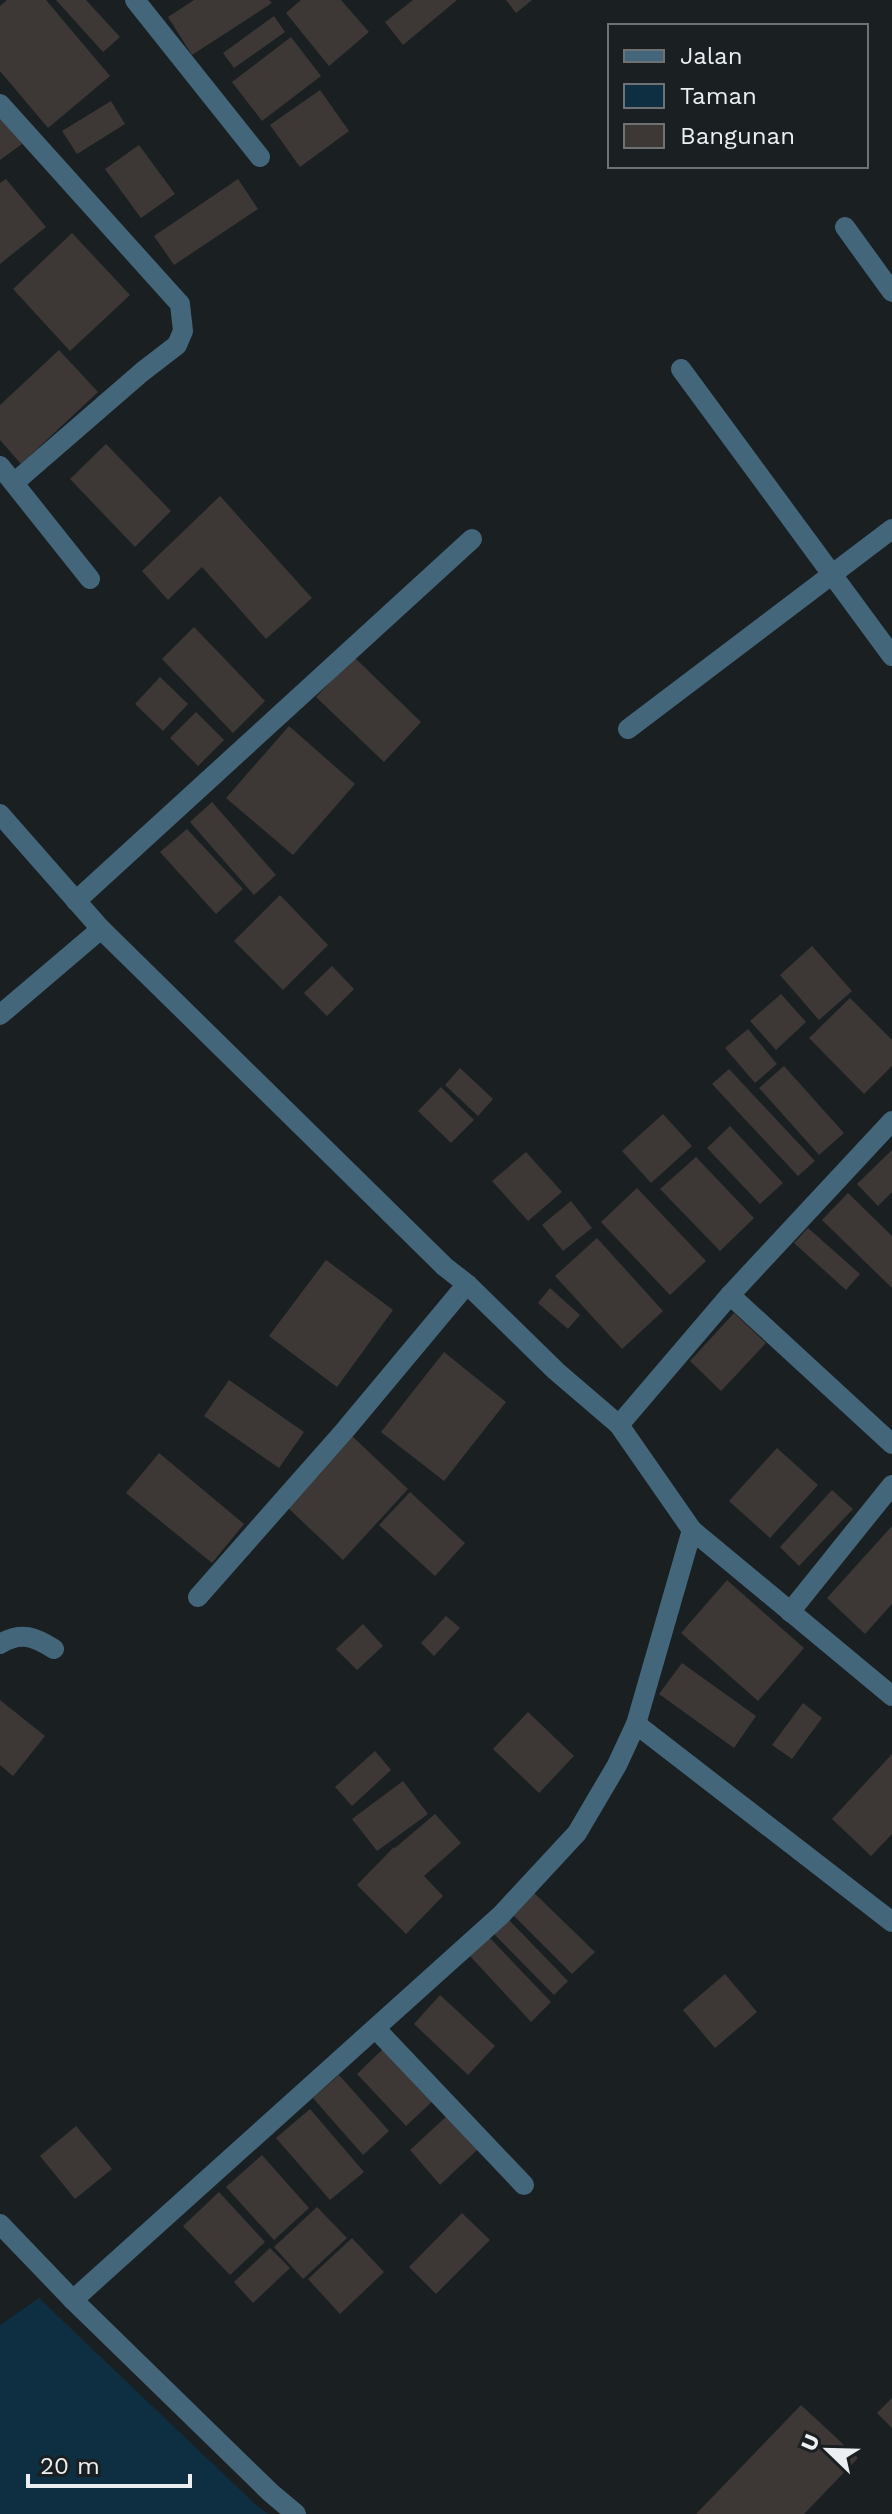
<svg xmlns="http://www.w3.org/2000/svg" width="892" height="2514" font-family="'Work Sans',sans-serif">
<rect width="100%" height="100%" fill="#1a1f22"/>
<path fill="#0e2f41" d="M39,2298L256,2505L268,2514H0V2325Z"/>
<g fill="#3d3835">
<path d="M7,0H46L110,76L48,128L0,71V6Z"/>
<path d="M56,0H86L120,37L103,52Z"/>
<path d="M194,0H269L272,3L192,55L168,17Z"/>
<path d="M301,0H341L369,32L329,66L286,13Z"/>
<path d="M413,0H457L403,45L385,22Z"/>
<path d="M506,0H532L516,13Z"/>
<path d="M274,16L285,32L234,68L223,53Z"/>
<path d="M291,37L321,76L262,121L232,82Z"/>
<path d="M320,90L349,131L300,167L270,125Z"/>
<path d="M111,101L125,124L77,154L62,131Z"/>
<path d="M0,112L22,144L0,160Z"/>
<path d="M139,145L175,194L141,218L105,169Z"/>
<path d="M6,179L46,227L0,264V183Z"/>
<path d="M238,179L258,209L174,265L154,236Z"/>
<path d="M72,233L130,295L70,351L13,289Z"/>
<path d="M59,350L98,392L21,464L0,440V405Z"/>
<path d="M106,444L171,511L135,547L70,479Z"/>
<path d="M220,496L312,598L266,639L202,567L168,600L142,571Z"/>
<path d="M194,627L265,701L233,733L162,659Z"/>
<path d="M354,657L421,722L384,762L316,697Z"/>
<path d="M160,677L188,704L163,731L135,704Z"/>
<path d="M196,712L224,740L198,766L170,738Z"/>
<path d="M289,726L355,784L293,855L226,798Z"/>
<path d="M212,802L276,875L254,895L190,822Z"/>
<path d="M187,829L243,889L216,914L160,852Z"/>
<path d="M280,895L328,945L283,990L234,941Z"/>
<path d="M812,946L852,991L819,1020L780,975Z"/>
<path d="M332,966L354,989L327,1016L304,993Z"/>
<path d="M781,994L806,1022L776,1050L750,1021Z"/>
<path d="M850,998L892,1040V1066L864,1094L809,1038Z"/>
<path d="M748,1029L777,1064L755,1083L725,1048Z"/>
<path d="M784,1066L844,1133L819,1155L759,1088Z"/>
<path d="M460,1068L493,1099L478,1116L445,1085Z"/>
<path d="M729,1069L815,1161L798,1176L712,1084Z"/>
<path d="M441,1087L474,1120L451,1143L418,1111Z"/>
<path d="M663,1114L692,1146L651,1183L622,1151Z"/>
<path d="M730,1126L783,1183L760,1204L707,1148Z"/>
<path d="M892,1150V1192L878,1206L857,1184Z"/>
<path d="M526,1152L562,1192L528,1221L492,1181Z"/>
<path d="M696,1157L754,1218L720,1251L660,1189Z"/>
<path d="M637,1188L706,1261L670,1295L601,1222Z"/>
<path d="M848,1193L892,1236V1288L822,1220Z"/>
<path d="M571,1201L592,1228L563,1251L542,1225Z"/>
<path d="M808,1228L860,1274L846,1290L794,1243Z"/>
<path d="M597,1238L663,1311L622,1349L555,1276Z"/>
<path d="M326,1260L393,1310L337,1387L269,1336Z"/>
<path d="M550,1288L580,1315L568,1329L538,1303Z"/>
<path d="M734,1313L766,1343L721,1391L690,1361Z"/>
<path d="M444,1352L506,1402L444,1481L381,1432Z"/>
<path d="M229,1380L304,1432L279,1468L204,1416Z"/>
<path d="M351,1435L408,1489L343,1560L286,1506Z"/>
<path d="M777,1448L818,1485L770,1538L729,1501Z"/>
<path d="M159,1453L244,1524L212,1563L126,1493Z"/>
<path d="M832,1490L853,1509L799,1566L780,1547Z"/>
<path d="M410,1492L465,1543L435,1576L379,1525Z"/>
<path d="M892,1526V1604L865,1634L827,1598Z"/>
<path d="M727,1580L804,1648L758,1701L681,1633Z"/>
<path d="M446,1616L460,1628L434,1656L421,1643Z"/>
<path d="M363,1624L383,1646L357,1670L336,1649Z"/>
<path d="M682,1663L756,1716L734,1748L659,1694Z"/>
<path d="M0,1700L45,1736L13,1776L0,1765Z"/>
<path d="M803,1703L822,1718L792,1759L772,1745Z"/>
<path d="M528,1712L574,1756L539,1793L493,1749Z"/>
<path d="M375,1751L391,1770L352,1806L335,1787Z"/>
<path d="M892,1754V1834L871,1856L832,1819Z"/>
<path d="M403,1781L428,1814L377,1851L352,1819Z"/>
<path d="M435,1814L461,1843L424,1876L443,1896L406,1934L357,1885L394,1847L395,1848Z"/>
<path d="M530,1889L595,1952L572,1974L509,1911Z"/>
<path d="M508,1919L568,1981L554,1995L493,1933Z"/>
<path d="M489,1937L551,2002L531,2022L470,1956Z"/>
<path d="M725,1974L757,2012L715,2048L683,2010Z"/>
<path d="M440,1995L495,2046L468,2075L414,2024Z"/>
<path d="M385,2047L435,2099L406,2126L357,2074Z"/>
<path d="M339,2075L389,2131L363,2155L313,2098Z"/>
<path d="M310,2109L364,2172L330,2200L276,2138Z"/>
<path d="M448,2115L478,2149L440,2185L410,2150Z"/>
<path d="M76,2126L112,2169L75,2199L40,2156Z"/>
<path d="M262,2155L309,2208L274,2240L226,2187Z"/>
<path d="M219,2192L265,2242L230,2275L183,2226Z"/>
<path d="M317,2207L347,2238L303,2279L274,2247Z"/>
<path d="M462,2213L490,2240L436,2294L409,2267Z"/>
<path d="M352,2238L384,2272L340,2314L308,2279Z"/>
<path d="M270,2248L290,2268L253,2303L234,2282Z"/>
<path d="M892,2398V2428L877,2413Z"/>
<path d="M801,2405L858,2458L804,2514H696Z"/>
</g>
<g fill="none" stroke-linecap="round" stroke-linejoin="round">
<g stroke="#44667b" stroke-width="20">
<path d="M135,0L260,157"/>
<path d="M0,104L180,304L183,331L177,345L142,372L15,482"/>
<path d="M845,227L892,292"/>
<path d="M681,369L892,656"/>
<path d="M0,466L90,579"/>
<path d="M628,729L892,529"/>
<path d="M0,814L101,929L444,1266L467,1284L346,1429L198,1597"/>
<path d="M76,901L472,539"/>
<path d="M0,1015L101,929"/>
<path d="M467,1284L556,1371L619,1425L692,1530"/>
<path d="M730,1295L892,1444"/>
<path d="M619,1425L730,1295L892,1121"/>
<path d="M790,1612L892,1485"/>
<path d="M0,1644C21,1631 35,1637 54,1649"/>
<path d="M636,1724L892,1922"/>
<path d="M376,2029L524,2185"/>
<path d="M0,2224L73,2300L271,2493L296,2514"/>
<path d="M73,2300L501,1915L577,1833L617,1765L636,1724L692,1530L892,1696"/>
</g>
</g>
<rect x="608" y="24" width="260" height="144" fill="#1a1f22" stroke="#6e7275" stroke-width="2"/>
<rect x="624" y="50" width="40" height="12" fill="#44667b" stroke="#6e7275" stroke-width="2"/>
<text x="680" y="64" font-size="24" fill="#eceff1">Jalan</text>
<rect x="624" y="84" width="40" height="24" fill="#0e2f41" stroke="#6e7275" stroke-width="2"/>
<text x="680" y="104" font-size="24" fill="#eceff1">Taman</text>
<rect x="624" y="124" width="40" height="24" fill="#3d3835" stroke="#6e7275" stroke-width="2"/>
<text x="680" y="144" font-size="24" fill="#eceff1">Bangunan</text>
<g transform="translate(828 2450) rotate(293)" stroke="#1a1f22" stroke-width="6" paint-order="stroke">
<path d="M0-6L14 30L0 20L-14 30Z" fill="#eceff1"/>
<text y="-12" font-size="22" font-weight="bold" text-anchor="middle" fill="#eceff1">U</text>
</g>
<path d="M28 2474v12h162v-12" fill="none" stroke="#eceff1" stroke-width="4"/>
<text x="40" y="2474" font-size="24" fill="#eceff1" stroke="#1a1f22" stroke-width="6" paint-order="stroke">20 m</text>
</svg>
